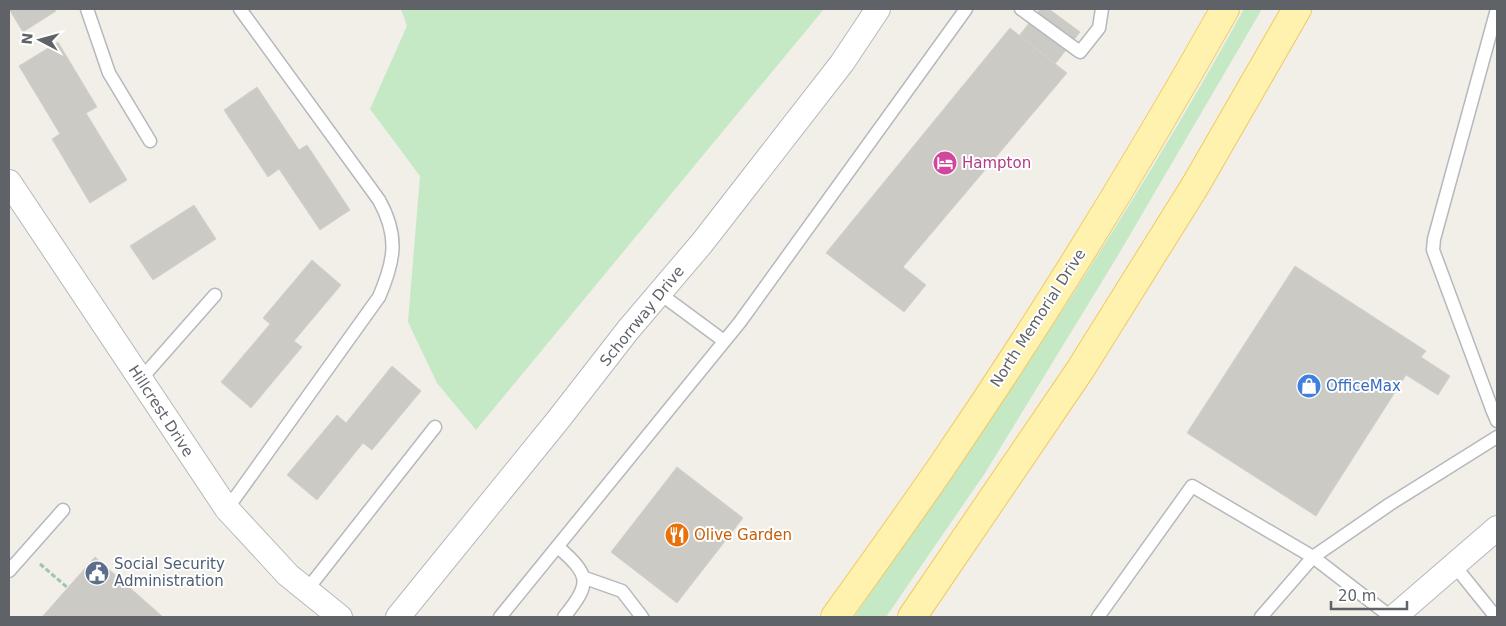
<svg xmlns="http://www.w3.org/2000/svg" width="1506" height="626" font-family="'DejaVu Sans',sans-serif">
<rect width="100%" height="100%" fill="#f1efe8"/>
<g fill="#c5e8c5">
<path d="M401,9H824L476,430L437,383L408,322L420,176L370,109L407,26Z"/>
<path d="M1244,9H1262L1117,257L985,473L886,617H854C992,420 1128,220 1244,9Z"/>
</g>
<g fill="#cccac5" stroke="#d6d1c6">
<path d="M9,9H54L56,11L23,32Z"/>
<path d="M1040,9H1049L1080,32L1055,64L1019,36Z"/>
<path d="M1010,28L1067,73L903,267L926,285L904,312L826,253Z"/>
<path d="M58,42L97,107L86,113L127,180L90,203L52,139L60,134L19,66Z"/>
<path d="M257,87L299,150L307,145L350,210L320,230L279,169L268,177L224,110Z"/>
<path d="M194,205L216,239L153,280L130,246Z"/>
<path d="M312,260L341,285L294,341L302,347L251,408L221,382L270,324L263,318Z"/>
<path d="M1295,266L1426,351L1421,357L1450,376L1438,395L1406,375L1316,516L1187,433Z"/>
<path d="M392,366L421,391L372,450L363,443L317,500L287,475L337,415L346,423Z"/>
<path d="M677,467L743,518L677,603L611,552Z"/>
<path d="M95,557L163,617H42Z"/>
</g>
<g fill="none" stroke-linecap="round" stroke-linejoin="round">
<defs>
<g id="lane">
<path d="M87,9L109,73L150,141"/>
<path d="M1021,9L1080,52L1099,28L1102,9"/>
<path d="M1497,9L1434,239L1433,250L1492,409L1497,408"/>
<path d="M659,293L724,341"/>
<path d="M140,380L215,295"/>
<path d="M1492,409L1497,421"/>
<path d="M227,509L379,297C395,260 399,236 379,200L240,9"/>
<path d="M558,547C591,576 591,583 564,617"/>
<path d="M1454,565L1496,617"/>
<path d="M9,571L63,510"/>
<path d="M585,578L622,591L642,617"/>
<path d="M306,591L435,427"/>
<path d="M500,617L740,322L966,9"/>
<path d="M1098,617L1192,486L1313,557L1391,617"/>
<path d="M1261,617L1313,557L1390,504L1497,437"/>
</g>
<g id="street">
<path d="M9,182L227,509L288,575L340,617"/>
<path d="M398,617L558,420L628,330L702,243L842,63L878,9"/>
<path d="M1394,617L1497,528"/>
</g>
<g id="primary">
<path d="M835,617C871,567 907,517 942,466C1043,318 1137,165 1225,9"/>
<path d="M912,617L1080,370L1195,186L1297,9"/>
</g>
</defs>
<use href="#lane" stroke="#b5b8bc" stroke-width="15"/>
<use href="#street" stroke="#b5b8bc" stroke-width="26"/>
<use href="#primary" stroke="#f2c960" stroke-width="30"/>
<path stroke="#9cc7a9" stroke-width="3" stroke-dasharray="5 2.5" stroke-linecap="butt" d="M40,564L68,588"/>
<use href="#lane" stroke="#fff" stroke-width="12"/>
<use href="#street" stroke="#fff" stroke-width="24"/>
<use href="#primary" stroke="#fff2af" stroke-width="28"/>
</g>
<defs>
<symbol id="hotel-disc" viewBox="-11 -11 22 22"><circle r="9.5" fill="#d1479c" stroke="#fff"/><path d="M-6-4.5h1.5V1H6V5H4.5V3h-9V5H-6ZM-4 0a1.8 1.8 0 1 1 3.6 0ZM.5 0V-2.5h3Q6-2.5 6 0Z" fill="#fff"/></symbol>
<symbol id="shop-disc" viewBox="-11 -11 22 22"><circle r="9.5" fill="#3f7fe0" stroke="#fff"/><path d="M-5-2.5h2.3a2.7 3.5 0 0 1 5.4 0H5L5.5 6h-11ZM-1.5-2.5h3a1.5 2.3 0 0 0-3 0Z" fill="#fff"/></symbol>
<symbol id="restaurant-disc" viewBox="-11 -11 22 22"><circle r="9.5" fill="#e8710a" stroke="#fff"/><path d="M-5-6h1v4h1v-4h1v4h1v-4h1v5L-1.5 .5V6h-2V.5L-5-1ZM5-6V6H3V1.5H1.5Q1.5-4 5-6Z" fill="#fff"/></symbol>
<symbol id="civic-disc" viewBox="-11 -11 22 22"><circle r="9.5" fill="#5c6f8a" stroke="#fff"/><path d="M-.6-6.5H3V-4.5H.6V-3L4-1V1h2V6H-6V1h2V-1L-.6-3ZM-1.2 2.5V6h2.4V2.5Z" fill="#fff"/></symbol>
</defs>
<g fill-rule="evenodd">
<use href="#hotel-disc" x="931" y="149" width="28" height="28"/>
<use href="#shop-disc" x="1295" y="372" width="28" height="28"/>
<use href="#restaurant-disc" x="663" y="521" width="28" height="28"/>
<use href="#civic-disc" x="83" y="559" width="28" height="28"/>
</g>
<g text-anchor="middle" stroke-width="4" stroke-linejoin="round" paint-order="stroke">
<g font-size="15" fill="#b23c85" stroke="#fff" text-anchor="start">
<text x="962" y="168">Hampton</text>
</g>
<g font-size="15" fill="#5f6368" stroke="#fff">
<text transform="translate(642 316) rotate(-51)" y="5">Schorrway Drive</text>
<text transform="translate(1038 318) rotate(-57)" y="5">North Memorial Drive</text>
<text transform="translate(161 411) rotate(57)" y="5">Hillcrest Drive</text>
</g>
<g font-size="15" fill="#366cbe" stroke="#fff" text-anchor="start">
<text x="1326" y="391">OfficeMax</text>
</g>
<g font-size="15" fill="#c56008" stroke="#fff" text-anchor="start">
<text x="694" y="540">Olive Garden</text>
</g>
<g font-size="15" fill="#4e5e75" stroke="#fff" text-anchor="start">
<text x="114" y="569">Social Security<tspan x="114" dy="17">Administration</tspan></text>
</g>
</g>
<rect width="1506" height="626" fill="none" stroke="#5f6368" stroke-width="20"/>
<g transform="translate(40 40) rotate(276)" stroke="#ffffff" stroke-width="4" paint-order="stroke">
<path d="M0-4L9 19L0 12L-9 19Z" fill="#5f6368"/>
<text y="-8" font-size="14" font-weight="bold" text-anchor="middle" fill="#5f6368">N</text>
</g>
<path d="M1331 601v8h76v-8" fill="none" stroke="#5f6368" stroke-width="2.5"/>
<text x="1338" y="601" font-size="15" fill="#5f6368" stroke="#ffffff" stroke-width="4" paint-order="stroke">20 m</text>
</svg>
